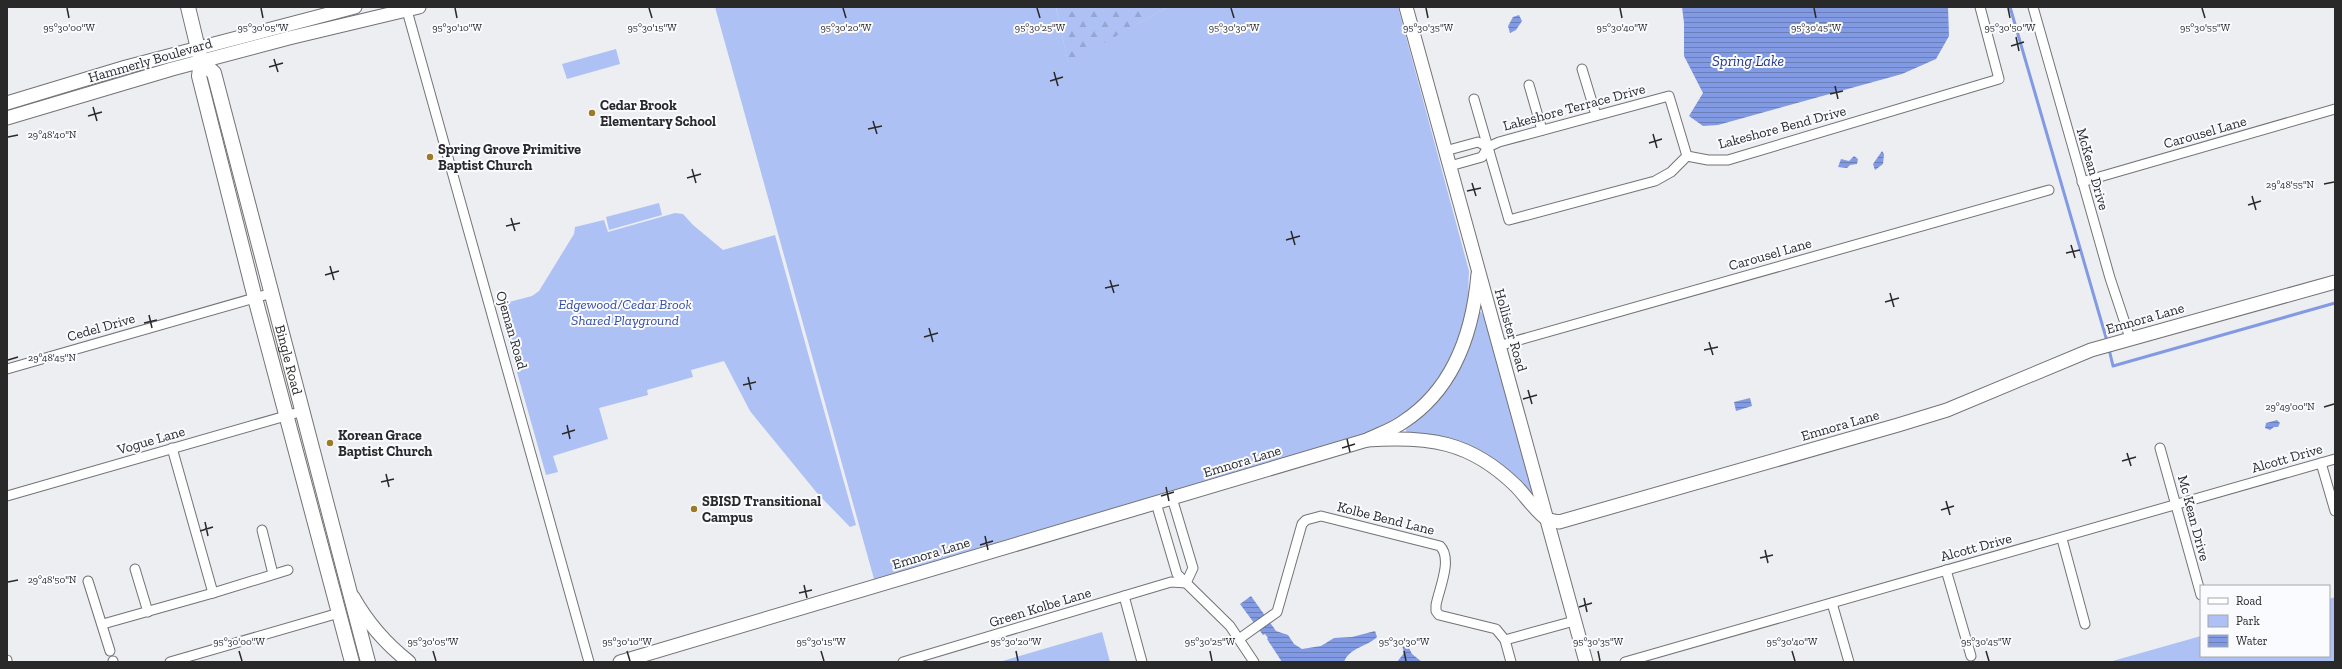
<svg xmlns="http://www.w3.org/2000/svg" width="2342" height="669" font-family="'Zilla Slab',serif">
<defs>
<pattern id="forest-firs" width="22" height="20" patternUnits="userSpaceOnUse"><rect width="22" height="20" fill="#aec1f5"/><path d="M5 1l3.5 6h-7zM16 11l3.5 6h-7z" fill="#96a6d2"/></pattern>
<pattern id="water-rules" width="6" height="5" patternUnits="userSpaceOnUse"><rect width="6" height="5" fill="#829ae3"/><path d="M0 2.5h6" fill="none" stroke="#6a7eb8"/></pattern>
</defs>
<rect width="100%" height="100%" fill="#edeef1"/>
<g fill="#aec1f5">
<path d="M715,7H1056L1068,62L1168,7H1398L1469,271C1468,282 1469,294 1468,304C1460,352 1431,402 1387,424C1377,429 1366,433 1356,436L874,579Z"/>
<path d="M616,49L620,64L567,79L562,64Z"/>
<path d="M659,203L662,215L609,230L606,217Z"/>
<path d="M675,213L683,214L693,225L723,250L775,235L856,525L850,527L817,493L750,411L724,361L691,370L693,377L647,390L648,395L599,408L608,439L553,456L558,472L546,475L498,305L532,296L539,291L574,234L575,227L604,220L608,232Z"/>
<path d="M1478,312H1481L1486,319L1532,491L1528,494L1438,437L1407,433L1405,428L1429,405Z"/>
<path d="M2335,597V662H2109L2201,636V656H2329V599Z"/>
<path d="M1102,632L1110,662H999Z"/>
</g>
<path fill="url(#forest-firs)" d="M1056,7H1168L1068,63Z"/>
<g fill="url(#water-rules)">
<path d="M1682,7H1948L1949,36L1936,59L1902,74L1718,125L1703,126L1689,116L1703,93L1684,56V23Z"/>
<path d="M1519,15L1522,21L1516,30L1510,33L1508,26L1513,17Z"/>
<path d="M1882,151L1884,154L1883,164L1875,170L1873,164Z"/>
<path d="M1854,156L1858,159L1857,164L1850,165L1847,168L1838,167L1841,159L1849,161Z"/>
<path d="M1750,398L1752,406L1736,411L1734,402Z"/>
<path d="M2277,420L2280,423L2278,427H2274L2270,430L2265,428L2266,423Z"/>
<path d="M1251,596L1276,631L1288,635L1294,644L1302,649L1321,646L1334,638L1352,637L1375,631L1377,637C1367,647 1350,647 1344,662H1282L1267,639L1268,638L1265,634L1263,635L1240,604Z"/>
<path d="M1406,642L1412,654L1422,662H1397L1404,653L1402,645Z"/>
</g>
<g fill="none" stroke-linecap="round" stroke-linejoin="round">
<g stroke="#829ae3" stroke-width="3">
<path d="M2010,7L2107,341"/>
<path d="M2109,349L2113,366L2335,303"/>
</g>
<defs>
<g id="street">
<path d="M406,7L589,662"/>
<path d="M2033,7L2110,278L2130,338"/>
<path d="M1582,69L1596,115"/>
<path d="M1529,85L1542,130"/>
<path d="M1474,99L1509,220L1655,181L1671,172L1687,156L1708,160H1728L1999,79L1980,7"/>
<path d="M1445,151L1478,142L1488,147"/>
<path d="M1450,166L1482,157L1488,147L1499,142L1669,96L1687,156"/>
<path d="M2082,182L2335,109"/>
<path d="M1498,346L2049,190"/>
<path d="M7,369L272,293"/>
<path d="M2160,448L2201,595"/>
<path d="M2321,463L2335,511"/>
<path d="M7,496L303,411"/>
<path d="M1172,498L1193,568L1186,583"/>
<path d="M1156,503L1177,574L1230,626L1254,662"/>
<path d="M262,530L273,574"/>
<path d="M2062,539L2085,624"/>
<path d="M135,569L148,612"/>
<path d="M1946,570L1971,656"/>
<path d="M88,581L110,651"/>
<path d="M213,593L288,570"/>
<path d="M1124,596L1142,662"/>
<path d="M1832,603L1849,662"/>
<path d="M103,624L213,593L172,448"/>
<path d="M1239,639L1277,612L1302,524L1306,520L1321,516L1440,546C1453,559 1439,589 1436,605V611L1439,615L1496,629L1505,640L1574,621"/>
<path d="M1505,640L1511,662"/>
<path d="M7,660V662"/>
<path d="M113,661V662"/>
<path d="M170,662L339,613"/>
<path d="M903,662L1171,582L1186,583"/>
<path d="M1625,662L2335,459"/>
</g>
<g id="secondary">
<path d="M1406,7L1586,662"/>
<path d="M7,103L126,67L355,7"/>
<path d="M7,118L172,69L289,38L419,7"/>
<path d="M1367,440C1429,436 1470,441 1516,486C1524,494 1539,515 1547,519C1551,521 1556,521 1559,522L1898,425L1947,410L2091,350L2335,282"/>
<path d="M353,597C367,622 386,644 409,662"/>
<path d="M620,662L1367,440C1379,434 1392,430 1403,422C1454,389 1473,332 1478,274"/>
</g>
<g id="primary">
<path d="M188,7L201,61L199,76L255,298L352,662"/>
<path id="s1" d="M201,61L214,73L368,662"/>
</g>
</defs>
<use href="#street" stroke="#727376" stroke-width="11"/>
<use href="#secondary" stroke="#727376" stroke-width="15"/>
<use href="#primary" stroke="#727376" stroke-width="16"/>
<use href="#street" stroke="#fff" stroke-width="9"/>
<use href="#secondary" stroke="#fff" stroke-width="13"/>
<use href="#primary" stroke="#fff" stroke-width="14"/>
</g>
<path fill="none" stroke="#29292a" stroke-width="1.5" d="M67,8L69,18M261,8L263,18M455,8L457,18M649,8L652,18M843,8L846,18M1037,8L1040,18M1231,8L1234,18M1426,8L1428,18M1620,8L1622,18M1814,8L1816,18M2008,8L2010,18M2202,8L2205,18M2016,37L2019,51M2011,46L2024,42M274,59L278,72M269,67L283,63M1054,72L1058,86M1050,81L1063,77M1835,86L1838,99M1830,94L1843,91M93,107L97,121M88,116L102,112M873,121L877,134M868,129L882,126M1653,134L1657,148M8,137L18,135M1649,143L1662,139M692,169L696,183M687,178L701,174M1472,183L1476,196M2324,184L2334,182M1467,191L1481,188M2252,196L2256,210M2248,205L2261,201M511,218L515,231M506,226L520,223M1291,231L1295,245M1286,240L1300,236M2071,245L2075,258M2066,253L2080,250M330,266L334,280M325,275L339,271M1110,280L1114,293M1105,288L1119,285M1890,293L1894,307M1885,302L1899,298M149,315L152,328M144,323L157,320M929,328L933,342M924,337L938,333M1709,342L1713,355M1704,350L1718,347M8,360L18,357M748,377L751,390M743,385L756,382M1528,390L1532,404M1523,399L1537,395M2324,407L2334,404M567,425L570,439M562,434L575,430M1347,439L1350,452M1342,448L1355,444M2127,453L2131,466M2122,461L2136,457M386,474L389,487M381,482L394,479M1166,487L1169,501M1161,496L1174,492M1946,501L1950,515M1941,510L1954,506M205,522L208,536M200,531L213,527M985,536L988,550M980,545L993,541M1765,550L1768,563M1760,558L1773,555M8,582L18,580M804,585L807,598M799,593L812,590M1584,598L1587,612M1579,607L1592,603M239,651L242,661M433,651L436,661M627,651L630,661M821,651L824,661M1016,651L1018,661M1210,651L1212,661M1404,651L1406,661M1598,651L1600,661M1792,651L1795,661M1986,651L1989,661"/>
<g fill="#9b7b25" stroke="#fafbfe" stroke-width="1.5">
<circle cx="592" cy="113" r="4"/>
<circle cx="430" cy="157" r="4"/>
<circle cx="330" cy="443" r="4"/>
<circle cx="694" cy="509" r="4"/>
</g>
<g text-anchor="middle" stroke-width="4" stroke-linejoin="round" paint-order="stroke">
<g font-size="14" fill="#29292a" stroke="#fafbfe">
<text transform="translate(150 60) rotate(-16)" y="5">Hammerly Boulevard</text>
<text transform="translate(1574 107) rotate(-15)" y="5">Lakeshore Terrace Drive</text>
<text transform="translate(1782 127) rotate(-15)" y="5">Lakeshore Bend Drive</text>
<text transform="translate(2205 132) rotate(-16)" y="5">Carousel Lane</text>
<text transform="translate(2093 169) rotate(74)" y="5">McKean Drive</text>
<text transform="translate(1770 254) rotate(-16)" y="5">Carousel Lane</text>
<text transform="translate(2145 318) rotate(-16)" y="5">Emnora Lane</text>
<text transform="translate(101 327) rotate(-16)" y="5">Cedel Drive</text>
<text transform="translate(512 330) rotate(74)" y="5">Ojeman Road</text>
<text transform="translate(1511 330) rotate(74)" y="5">Hollister Road</text>
<text dy="5" stroke="none"><textPath href="#s1" startOffset="314">Bingle Road</textPath></text>
<text transform="translate(1840 425) rotate(-16)" y="5">Emnora Lane</text>
<text transform="translate(151 440) rotate(-16)" y="5">Vogue Lane</text>
<text transform="translate(2287 458) rotate(-16)" y="5">Alcott Drive</text>
<text transform="translate(1242 461) rotate(-17)" y="5">Emnora Lane</text>
<text transform="translate(1386 518) rotate(14)" y="5">Kolbe Bend Lane</text>
<text transform="translate(2194 518) rotate(75)" y="5">Mc Kean Drive</text>
<text transform="translate(1976 547) rotate(-15)" y="5">Alcott Drive</text>
<text transform="translate(931 553) rotate(-17)" y="5">Emnora Lane</text>
<text transform="translate(1040 607) rotate(-17)" y="5">Green Kolbe Lane</text>
</g>
<g font-size="14" font-weight="bold" fill="#29292a" stroke="#fafbfe" text-anchor="start">
<text x="600" y="110">Cedar Brook<tspan x="600" dy="16">Elementary School</tspan></text>
<text x="438" y="154">Spring Grove Primitive<tspan x="438" dy="16">Baptist Church</tspan></text>
<text x="338" y="440">Korean Grace<tspan x="338" dy="16">Baptist Church</tspan></text>
<text x="702" y="506">SBISD Transitional<tspan x="702" dy="16">Campus</tspan></text>
</g>
<g font-size="14" font-style="italic" fill="#354ca1" stroke="#fafbfe">
<text x="625" y="309">Edgewood/Cedar Brook<tspan x="625" dy="16">Shared Playground</tspan></text>
</g>
<g font-size="15" font-style="italic" fill="#243689" stroke="#fafbfe">
<text x="1748" y="66">Spring Lake</text>
</g>
</g>
<g font-size="10" text-anchor="middle" fill="#29292a" stroke="#fafbfe" stroke-width="4" stroke-linejoin="round" paint-order="stroke">
<text x="69" y="31">95°30'00"W</text>
<text x="263" y="31">95°30'05"W</text>
<text x="457" y="31">95°30'10"W</text>
<text x="652" y="31">95°30'15"W</text>
<text x="846" y="31">95°30'20"W</text>
<text x="1040" y="31">95°30'25"W</text>
<text x="1234" y="31">95°30'30"W</text>
<text x="1428" y="31">95°30'35"W</text>
<text x="1622" y="31">95°30'40"W</text>
<text x="1816" y="31">95°30'45"W</text>
<text x="2010" y="31">95°30'50"W</text>
<text x="2205" y="31">95°30'55"W</text>
<text x="52" y="138">29°48'40"N</text>
<text x="2290" y="188">29°48'55"N</text>
<text x="52" y="361">29°48'45"N</text>
<text x="2290" y="410">29°49'00"N</text>
<text x="52" y="583">29°48'50"N</text>
<text x="239" y="645">95°30'00"W</text>
<text x="433" y="645">95°30'05"W</text>
<text x="627" y="645">95°30'10"W</text>
<text x="821" y="645">95°30'15"W</text>
<text x="1016" y="645">95°30'20"W</text>
<text x="1210" y="645">95°30'25"W</text>
<text x="1404" y="645">95°30'30"W</text>
<text x="1598" y="645">95°30'35"W</text>
<text x="1792" y="645">95°30'40"W</text>
<text x="1986" y="645">95°30'45"W</text>
</g>
<rect width="2342" height="669" fill="none" stroke="#29292a" stroke-width="16"/>
<rect x="2200" y="585" width="130" height="72" fill="#fafbfe" stroke="#a6a7a9"/>
<rect x="2208" y="598" width="20" height="6" fill="#ffffff" stroke="#a6a7a9"/>
<text x="2236" y="605" font-size="12" fill="#29292a">Road</text>
<rect x="2208" y="615" width="20" height="12" fill="#aec1f5" stroke="#a6a7a9"/>
<text x="2236" y="625" font-size="12" fill="#29292a">Park</text>
<rect x="2208" y="635" width="20" height="12" fill="url(#water-rules)" stroke="#a6a7a9"/>
<text x="2236" y="645" font-size="12" fill="#29292a">Water</text>
</svg>
